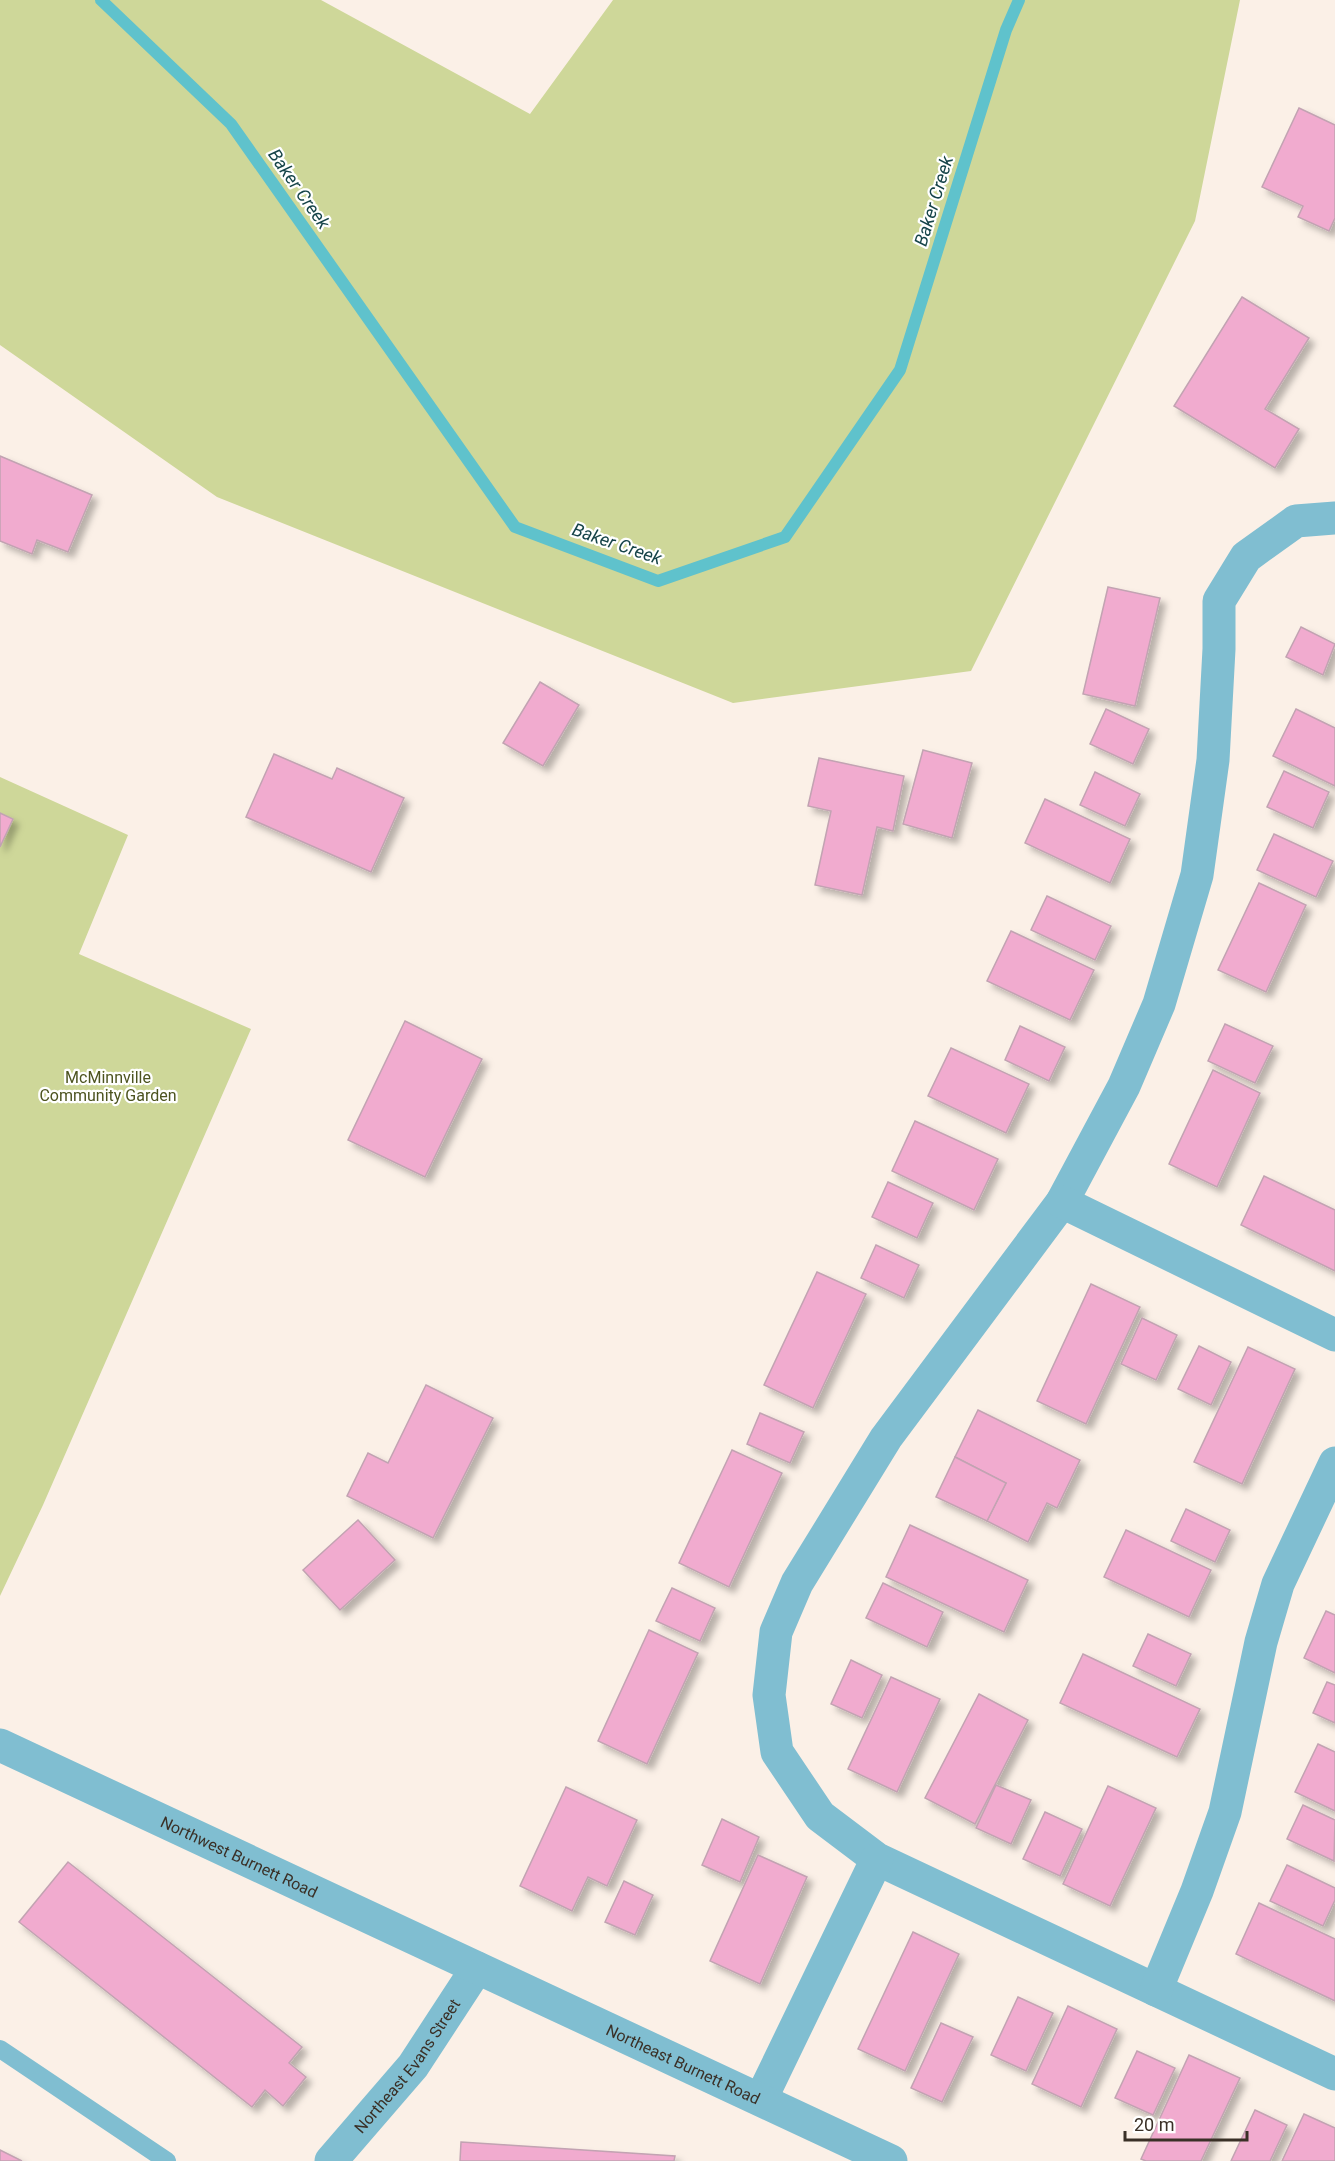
<svg xmlns="http://www.w3.org/2000/svg" width="1335" height="2161" font-family="Roboto,sans-serif">
<defs>
<filter id="shadow"><feDropShadow dx="5.5" dy="5.5" stdDeviation="3" flood-color="#0004"/></filter>
</defs>
<rect width="100%" height="100%" fill="#fbf0e7"/>
<g fill="#ced799">
<path d="M0,0H321L530,114L613,0H1240L1195,221L971,671L733,703L217,497L0,345Z"/>
<path d="M0,777L128,835L79,954L251,1029L43,1505L0,1596Z"/>
</g>
<g fill="none" stroke-linecap="round" stroke-linejoin="round">
<path stroke="#5fc2cc" stroke-width="12" d="M101,0L231,124L515,527L658,581L785,537L900,370L1006,30L1019,0"/>
</g>
<g fill="#f1abcf" stroke="#c2a3b2" stroke-width="1.5" filter="url(#shadow)">
<path d="M1299,108L1335,125V218L1329,231L1298,217L1303,206L1262,187Z"/>
<path d="M1242,297L1309,338L1265,409L1299,429L1275,468L1174,406Z"/>
<path d="M0,456L92,495L68,552L37,540L32,554L0,541Z"/>
<path d="M1108,587L1160,598L1135,706L1083,694Z"/>
<path d="M1301,627L1335,644L1323,675L1286,657Z"/>
<path d="M540,682L579,705L543,766L503,743Z"/>
<path d="M1106,709L1149,729L1133,764L1090,744Z"/>
<path d="M1296,709L1335,728V786L1273,756Z"/>
<path d="M923,750L972,763L952,838L903,824Z"/>
<path d="M274,754L332,779L337,768L404,798L371,872L246,817Z"/>
<path d="M819,758L904,776L893,831L877,827L862,895L815,885L831,811L808,806Z"/>
<path d="M1284,771L1329,792L1313,828L1267,807Z"/>
<path d="M1095,772L1140,794L1125,826L1080,805Z"/>
<path d="M1045,799L1130,839L1110,883L1025,843Z"/>
<path d="M0,813L13,819L0,847Z"/>
<path d="M1274,834L1333,861L1316,897L1257,870Z"/>
<path d="M1259,883L1306,905L1266,992L1218,970Z"/>
<path d="M1047,896L1111,926L1095,960L1031,930Z"/>
<path d="M1011,931L1094,970L1070,1020L987,981Z"/>
<path d="M405,1021L482,1059L425,1177L348,1140Z"/>
<path d="M1225,1024L1273,1046L1255,1083L1208,1061Z"/>
<path d="M1020,1026L1065,1047L1049,1081L1005,1060Z"/>
<path d="M951,1048L1029,1084L1006,1133L928,1096Z"/>
<path d="M1213,1070L1260,1093L1217,1187L1169,1164Z"/>
<path d="M915,1121L998,1159L974,1210L892,1171Z"/>
<path d="M1264,1176L1335,1210V1271L1241,1225Z"/>
<path d="M888,1182L933,1203L917,1238L872,1217Z"/>
<path d="M876,1245L919,1265L904,1298L861,1278Z"/>
<path d="M817,1272L866,1294L813,1408L764,1385Z"/>
<path d="M1091,1284L1140,1307L1086,1424L1037,1401Z"/>
<path d="M1142,1318L1177,1335L1156,1380L1121,1364Z"/>
<path d="M1199,1346L1231,1362L1211,1405L1178,1389Z"/>
<path d="M1248,1347L1295,1369L1242,1484L1194,1462Z"/>
<path d="M426,1385L493,1418L433,1538L347,1496L368,1453L388,1463Z"/>
<path d="M978,1410L1080,1460L1057,1508L1047,1503L1028,1542L987,1521L1006,1483L955,1457Z"/>
<path d="M760,1413L804,1432L790,1463L747,1444Z"/>
<path d="M732,1450L782,1473L729,1587L679,1563Z"/>
<path d="M955,1457L1006,1483L987,1521L936,1497Z"/>
<path d="M1186,1509L1230,1530L1215,1562L1171,1541Z"/>
<path d="M358,1520L395,1560L340,1610L303,1570Z"/>
<path d="M910,1525L1028,1580L1004,1632L886,1577Z"/>
<path d="M1126,1530L1211,1570L1189,1617L1104,1577Z"/>
<path d="M883,1583L943,1612L927,1647L866,1618Z"/>
<path d="M672,1588L715,1608L700,1641L656,1621Z"/>
<path d="M1326,1611L1335,1615V1673L1304,1658Z"/>
<path d="M649,1630L698,1653L647,1764L598,1741Z"/>
<path d="M1148,1634L1191,1654L1176,1686L1133,1666Z"/>
<path d="M1083,1654L1200,1709L1177,1757L1060,1703Z"/>
<path d="M851,1660L882,1675L862,1718L831,1704Z"/>
<path d="M891,1677L940,1699L897,1792L848,1769Z"/>
<path d="M1327,1682L1335,1685V1723L1313,1713Z"/>
<path d="M979,1694L1028,1720L975,1824L925,1798Z"/>
<path d="M1318,1744L1335,1752V1811L1295,1792Z"/>
<path d="M996,1785L1031,1800L1011,1844L976,1828Z"/>
<path d="M1108,1786L1156,1808L1110,1906L1063,1884Z"/>
<path d="M566,1787L637,1820L607,1886L588,1877L572,1911L520,1886Z"/>
<path d="M1303,1805L1335,1820L1334,1861L1287,1839Z"/>
<path d="M1045,1812L1082,1829L1060,1876L1023,1859Z"/>
<path d="M722,1819L759,1837L740,1882L702,1865Z"/>
<path d="M758,1855L807,1877L760,1984L710,1961Z"/>
<path d="M68,1862L302,2047L289,2063L306,2077L283,2106L265,2090L252,2107L19,1922Z"/>
<path d="M1287,1865L1335,1888V1900L1323,1926L1270,1901Z"/>
<path d="M624,1881L653,1895L635,1935L605,1922Z"/>
<path d="M1259,1903L1335,1939V2001L1236,1954Z"/>
<path d="M913,1932L959,1954L905,2071L858,2049Z"/>
<path d="M1018,1997L1053,2013L1026,2071L991,2055Z"/>
<path d="M1068,2006L1117,2029L1081,2107L1032,2084Z"/>
<path d="M941,2023L973,2037L942,2102L911,2088Z"/>
<path d="M1137,2051L1175,2068L1153,2115L1115,2098Z"/>
<path d="M1189,2055L1240,2078L1201,2161H1146L1141,2159Z"/>
<path d="M1255,2110L1287,2125L1270,2161H1231Z"/>
<path d="M1304,2114L1335,2128V2161H1282Z"/>
<path d="M461,2142L675,2156L674,2161H460Z"/>
<path d="M0,2150L22,2161H0Z"/>
</g>
<g fill="none" stroke-linecap="round" stroke-linejoin="round">
<path stroke="#80bed1" stroke-width="18" d="M0,2049L167,2161"/>
<g stroke="#80bed1" stroke-width="33">
<path d="M1335,518L1296,521L1246,557L1219,601V649L1213,760L1197,875L1159,1004L1124,1086L1062,1202L886,1438L797,1583L776,1632L769,1695L777,1752L820,1816L877,1859L1335,2074"/>
<path d="M1062,1202L1335,1335"/>
<path d="M1156,1990L1197,1891L1225,1812L1261,1642L1278,1584L1335,1463"/>
<path d="M761,2099L877,1859"/>
<path id="s1" d="M331,2161L413,2066L477,1968"/>
</g>
<path stroke="#80bed1" stroke-width="33" id="s2" d="M0,1745L891,2161"/>
</g>
<g text-anchor="middle" stroke-width="4.5" stroke-linejoin="round" paint-order="stroke">
<g font-size="16" fill="#4c531f" stroke="#fff">
<text x="108" y="1083">McMinnville<tspan x="108" dy="18">Community Garden</tspan></text>
</g>
<g font-size="16" fill="#3a3027" stroke="#fff">
<text dy="6" stroke="none"><textPath href="#s2" startOffset="264">Northwest Burnett Road</textPath></text>
<text dy="6" stroke="none"><textPath href="#s2" startOffset="754">Northeast Burnett Road</textPath></text>
<text dy="6" stroke="none"><textPath href="#s1" startOffset="122">Northeast Evans Street</textPath></text>
</g>
<g font-size="18" font-style="italic" fill="#154348" stroke="#fff">
<text transform="translate(299 189) rotate(55)" y="6">Baker Creek</text>
<text transform="translate(934 201) rotate(-73)" y="6">Baker Creek</text>
<text transform="translate(617 544) rotate(19)" y="6">Baker Creek</text>
</g>
</g>
<path d="M1125 2131v9h122v-9" fill="none" stroke="#3a3027" stroke-width="3"/>
<text x="1134" y="2131" font-size="18" fill="#3a3027" stroke="#ffffff" stroke-width="4.5" paint-order="stroke">20 m</text>
</svg>
